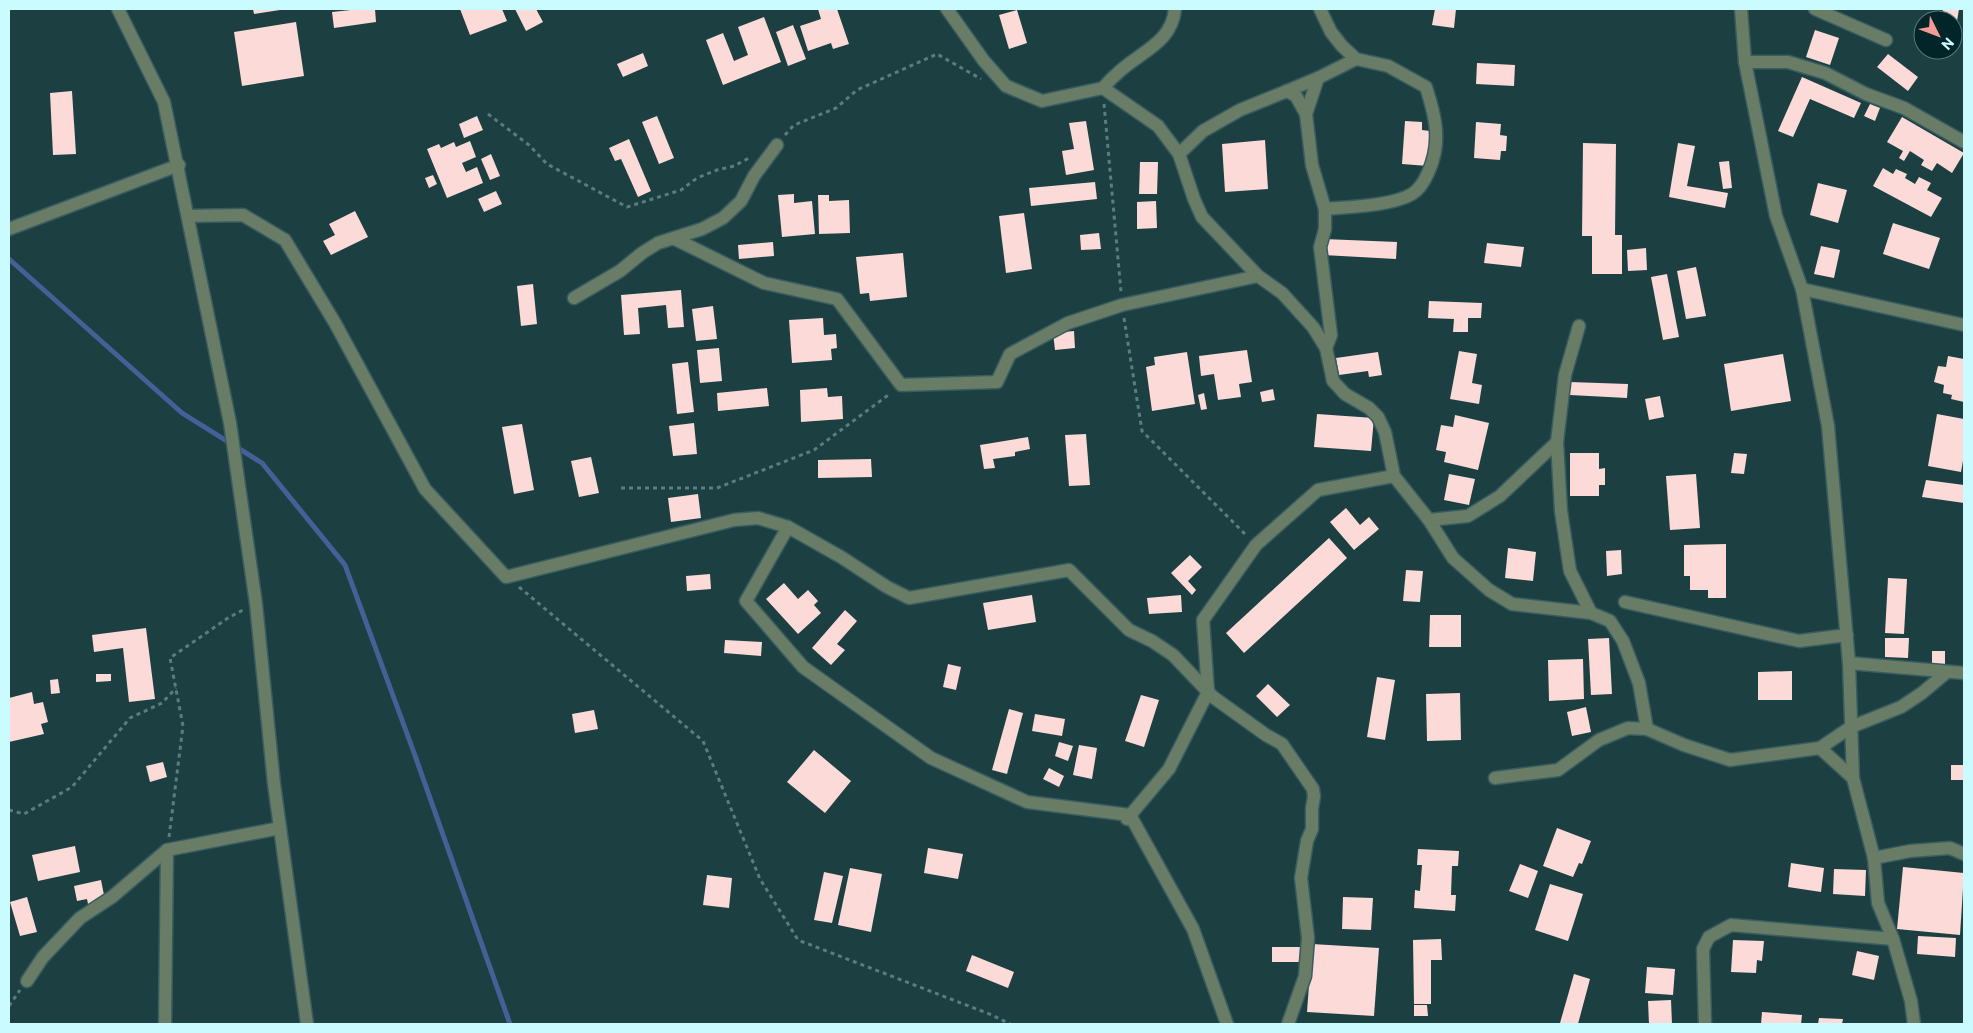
<svg xmlns="http://www.w3.org/2000/svg" width="1973" height="1033" font-family="Commissioner,sans-serif">
<rect width="100%" height="100%" fill="#1c3f42"/>
<g fill="none" stroke-linecap="round" stroke-linejoin="round">
<path stroke="#446096" stroke-width="5" d="M9,259L182,413L262,463L345,565L413,750L510,1024"/>
</g>
<g fill="#fbdad7">
<path d="M253,9H280V10L254,14Z"/>
<path d="M360,9H375L376,22L334,28L332,12Z"/>
<path d="M460,9H502L507,21L470,35Z"/>
<path d="M515,9H536L543,22L526,31Z"/>
<path d="M818,9H837L849,44L833,49L831,43L808,51L800,26L821,19Z"/>
<path d="M1435,9H1456L1454,28L1432,25Z"/>
<path d="M1943,9H1959L1954,40L1953,20H1941Z"/>
<path d="M1017,10L1027,43L1009,49L999,15Z"/>
<path d="M764,17L781,62L723,85L706,40L723,33L734,61L748,55L738,27Z"/>
<path d="M296,22L304,76L242,86L234,32Z"/>
<path d="M793,25L806,59L788,66L776,32Z"/>
<path d="M1815,30L1839,38L1830,65L1806,57Z"/>
<path d="M643,53L648,66L623,77L617,64Z"/>
<path d="M1888,54L1918,77L1908,91L1877,67Z"/>
<path d="M1477,63L1515,65L1514,86L1476,84Z"/>
<path d="M1802,77L1861,103L1854,118L1810,99L1793,137L1778,131Z"/>
<path d="M72,91L76,154L53,155L50,93Z"/>
<path d="M1870,104L1880,108L1875,121L1864,116Z"/>
<path d="M477,116L483,130L464,138L459,124Z"/>
<path d="M657,116L674,158L659,164L642,122Z"/>
<path d="M1902,117L1964,153L1952,173L1937,163L1932,171L1921,165L1924,160L1910,151L1904,161L1899,158L1903,151L1887,142Z"/>
<path d="M1086,121L1094,170L1066,175L1062,151L1074,149L1069,123Z"/>
<path d="M1405,121L1422,122V130L1430,131L1428,166L1402,164Z"/>
<path d="M1476,122L1501,124L1500,135L1507,136L1506,151H1501L1500,160L1474,158Z"/>
<path d="M629,139L651,191L638,197L621,159L615,161L609,148Z"/>
<path d="M1265,140L1268,189L1225,192L1222,144Z"/>
<path d="M470,141L476,157L462,163L466,172L477,167L483,183L447,198L427,149L439,144L441,148L454,142L456,147Z"/>
<path d="M1583,143L1616,144L1615,235H1622V274H1592V236H1582Z"/>
<path d="M1678,143L1695,146L1687,186L1728,193L1725,208L1669,197Z"/>
<path d="M491,154L500,176L490,180L481,159Z"/>
<path d="M1729,161L1732,188L1723,189L1719,162Z"/>
<path d="M1140,162H1158L1157,194H1139Z"/>
<path d="M1883,168L1893,174L1896,169L1907,174L1905,178L1915,184L1919,177L1931,183L1927,190L1942,198L1931,217L1873,186Z"/>
<path d="M433,175L437,184L429,188L425,178Z"/>
<path d="M1095,182L1097,199L1031,206L1029,188Z"/>
<path d="M1818,183L1847,190L1838,223L1810,215Z"/>
<path d="M496,191L502,204L484,212L478,199Z"/>
<path d="M794,194V203L812,201L815,234L782,237L778,195Z"/>
<path d="M818,195H829V201L849,200L850,233L819,234Z"/>
<path d="M1156,201L1157,228L1137,229V202Z"/>
<path d="M355,211L368,237L331,255L323,241L335,235L329,224Z"/>
<path d="M1024,213L1032,269L1006,273L999,216Z"/>
<path d="M1893,223L1940,238L1929,269L1883,254Z"/>
<path d="M1099,233L1101,249L1081,250L1080,235Z"/>
<path d="M1324,239L1397,242L1396,259L1323,255Z"/>
<path d="M773,242L774,256L739,259L738,245Z"/>
<path d="M1487,243L1524,247L1521,267L1484,263Z"/>
<path d="M1821,246L1840,250L1834,278L1814,274Z"/>
<path d="M1646,248L1647,270L1628,271L1627,250Z"/>
<path d="M903,253L907,297L870,301L869,293L860,294L856,257Z"/>
<path d="M1696,267L1706,316L1686,319L1677,271Z"/>
<path d="M1667,274L1679,337L1663,340L1651,277Z"/>
<path d="M533,284L537,324L521,326L517,286Z"/>
<path d="M681,290L684,327L668,328L666,305L638,308L640,334L624,335L621,295Z"/>
<path d="M1429,301L1482,303L1481,318H1468V332H1453L1454,319L1428,318Z"/>
<path d="M713,306L717,339L696,341L692,309Z"/>
<path d="M823,318L824,335L836,334L837,348L831,349L832,360L792,363L789,320Z"/>
<path d="M1074,331L1075,348L1055,350L1053,333Z"/>
<path d="M719,348L722,381L700,383L697,350Z"/>
<path d="M1247,350L1252,382L1239,384L1241,397L1218,400L1214,374L1201,376L1199,356Z"/>
<path d="M1459,351L1477,354L1472,383L1482,385L1479,404L1450,399Z"/>
<path d="M1187,352L1195,404L1152,411L1146,367L1155,365L1154,357Z"/>
<path d="M1378,352L1382,375L1369,377L1368,371L1339,375L1336,358Z"/>
<path d="M1783,354L1791,401L1731,411L1724,364Z"/>
<path d="M1948,356L1964,359V402L1951,399L1952,395L1943,393L1944,385L1934,382L1938,366L1946,367Z"/>
<path d="M688,362L694,412L677,414L672,364Z"/>
<path d="M1570,382L1628,384L1627,398L1570,395Z"/>
<path d="M767,388L769,406L718,411L717,393Z"/>
<path d="M827,388L828,397L842,396L843,419L801,422L800,390Z"/>
<path d="M1273,389L1275,400L1262,402L1260,392Z"/>
<path d="M1204,393L1207,409L1201,410L1198,395Z"/>
<path d="M1660,396L1664,417L1649,420L1645,399Z"/>
<path d="M1317,414L1374,418L1371,451L1314,447Z"/>
<path d="M1937,414L1964,419V455L1961,472L1928,466Z"/>
<path d="M1455,415L1489,423L1478,470L1444,462L1446,452L1436,450L1441,425L1453,427Z"/>
<path d="M694,423L697,454L673,456L669,426Z"/>
<path d="M522,424L534,490L514,494L502,427Z"/>
<path d="M1086,434L1090,485L1069,486L1065,435Z"/>
<path d="M1028,437L1030,449L1015,452V456L993,459L995,468L984,469L980,445Z"/>
<path d="M1570,453H1599V469L1605,468V485H1599V496H1570Z"/>
<path d="M1734,453L1747,454L1744,474L1731,473Z"/>
<path d="M591,457L599,493L579,497L571,461Z"/>
<path d="M871,459L872,477L818,478V460Z"/>
<path d="M1449,474L1475,479L1469,505L1444,500Z"/>
<path d="M1696,474L1700,528L1670,530L1666,476Z"/>
<path d="M1926,480L1964,485V503L1922,497Z"/>
<path d="M698,494L701,518L671,522L668,498Z"/>
<path d="M1346,508L1360,525L1369,517L1379,529L1354,550L1330,522Z"/>
<path d="M1329,538L1347,558L1244,653L1226,633Z"/>
<path d="M1726,544V598H1708V590H1690V576H1684V545Z"/>
<path d="M1508,548L1536,552L1533,581L1505,578Z"/>
<path d="M1621,550L1622,574L1607,576L1606,551Z"/>
<path d="M1190,555L1202,567L1188,581L1196,590L1192,595L1171,573Z"/>
<path d="M1406,570L1423,571L1420,602L1403,601Z"/>
<path d="M710,574L711,589L687,591L686,576Z"/>
<path d="M1888,578L1907,579L1904,634L1885,633Z"/>
<path d="M784,583L798,599L808,590L818,601L814,605L821,613L798,634L766,599Z"/>
<path d="M1032,595L1036,622L988,630L983,603Z"/>
<path d="M1181,595L1182,612L1149,614L1147,598Z"/>
<path d="M845,610L857,621L837,644L845,650L831,665L812,648Z"/>
<path d="M1430,615H1461V647H1429Z"/>
<path d="M146,628L155,699L129,702L123,648L94,652L92,635Z"/>
<path d="M1609,638L1612,694L1591,695L1588,639Z"/>
<path d="M1885,638H1909L1908,658L1885,657Z"/>
<path d="M725,640L762,642L761,656L724,653Z"/>
<rect x="1932" y="651" width="13" height="14"/>
<path d="M1583,659L1584,699L1549,701L1548,660Z"/>
<path d="M948,664L961,667L956,690L943,687Z"/>
<path d="M1792,671V700H1758V672Z"/>
<path d="M96,674H111V681L96,682Z"/>
<path d="M1377,677L1395,680L1385,740L1367,737Z"/>
<path d="M58,679L60,693L51,694L50,680Z"/>
<path d="M1268,684L1290,705L1277,717L1256,696Z"/>
<path d="M32,692L34,704L43,702L48,722L41,724L44,734L9,742V698Z"/>
<path d="M1460,693L1461,740L1427,741L1426,694Z"/>
<path d="M1141,695L1159,700L1144,747L1125,741Z"/>
<path d="M1586,707L1591,732L1572,736L1567,712Z"/>
<path d="M1009,709L1023,713L1007,774L992,770Z"/>
<path d="M594,710L598,729L575,733L572,714Z"/>
<path d="M1035,714L1065,719L1062,736L1032,731Z"/>
<path d="M1059,742L1073,746L1068,761L1055,756Z"/>
<path d="M1079,745L1097,748L1092,779L1073,775Z"/>
<path d="M814,750L851,781L825,813L787,782Z"/>
<path d="M163,762L167,777L150,782L146,766Z"/>
<rect x="1951" y="765" width="13" height="15"/>
<path d="M1049,768L1064,776L1059,787L1043,779Z"/>
<path d="M1557,828L1591,841L1582,864L1579,863L1573,877L1543,866Z"/>
<path d="M75,846L80,872L38,881L32,855Z"/>
<path d="M928,848L963,854L958,879L924,873Z"/>
<path d="M1418,849L1459,851L1458,866H1452L1451,895H1456L1455,911L1414,908L1415,890L1420,891L1422,865H1417Z"/>
<path d="M1791,863L1824,868L1821,892L1788,887Z"/>
<path d="M1520,864L1538,871L1528,898L1509,891Z"/>
<path d="M1903,867L1964,873L1960,935L1897,929Z"/>
<path d="M850,868L882,874L871,932L838,925Z"/>
<path d="M1834,869L1866,870L1865,896L1833,894Z"/>
<path d="M824,872L843,876L832,923L814,920Z"/>
<path d="M707,875L732,878L729,908L703,905Z"/>
<path d="M101,880L105,900L88,904L87,899L77,901L74,886Z"/>
<path d="M1550,884L1583,894L1568,941L1535,930Z"/>
<path d="M27,897L37,932L20,936L10,902Z"/>
<path d="M1343,897L1373,898L1371,930L1342,929Z"/>
<path d="M1918,936L1956,938L1955,957L1917,954Z"/>
<path d="M1441,939L1442,960H1431V1004H1414L1413,940Z"/>
<path d="M1733,940L1764,941L1762,961L1757,960L1756,973L1731,972Z"/>
<path d="M1312,944L1379,948L1374,1016L1307,1012Z"/>
<rect x="1272" y="947" width="29" height="15"/>
<path d="M1857,951L1879,956L1874,980L1852,975Z"/>
<path d="M972,955L1014,972L1008,988L966,971Z"/>
<path d="M1647,967L1675,969L1673,995L1645,993Z"/>
<path d="M1574,974L1590,979L1578,1024H1564L1560,1023Z"/>
<path d="M1671,1000L1672,1024H1649L1648,1001Z"/>
<path d="M1414,1005H1427L1428,1016H1414Z"/>
<path d="M1762,1012L1802,1015L1801,1024H1761Z"/>
<path d="M1819,1018L1843,1019L1842,1024H1818Z"/>
</g>
<g fill="none" stroke-linecap="round" stroke-linejoin="round">
<defs>
<g id="street">
<path d="M118,9L164,102L230,423L256,604L274,784L307,1024"/>
<path d="M947,9L984,61L1006,86L1042,101L1103,88L1158,126L1179,154L1194,199L1202,217L1258,276L1282,293L1313,327L1326,348L1333,381L1345,394L1369,408L1378,417L1385,432L1394,476L1429,520L1453,558L1489,590L1512,604L1591,613L1610,621L1623,641L1639,683L1647,729"/>
<path d="M1320,9L1331,32L1342,46L1356,59L1388,66L1426,87C1436,118 1442,143 1428,173C1424,182 1420,189 1412,194C1392,206 1348,207 1325,209"/>
<path d="M1741,9L1745,62L1776,216L1802,289L1828,426L1849,663L1853,778L1874,858L1878,903L1893,939L1911,1001L1914,1024"/>
<path d="M1815,9L1886,40"/>
<path d="M1745,62H1788L1825,73L1866,94L1904,108L1964,142"/>
<path d="M1103,88C1108,82 1114,76 1120,71C1142,51 1172,42 1175,9"/>
<path d="M1287,91L1318,78L1356,59"/>
<path d="M1306,114L1318,78"/>
<path d="M1179,154L1203,131L1240,110L1287,91L1296,96L1306,114L1312,165L1325,209V229L1320,247L1331,335L1326,348"/>
<path d="M189,216L243,215L285,240L335,323L425,489L506,577L734,520L758,518L788,527L841,557L887,587L909,598L1069,570L1129,630L1152,641L1173,655L1213,697L1266,735L1282,744L1313,789L1314,797L1312,808V829L1307,841L1301,878L1308,938L1305,976L1288,1024"/>
<path d="M9,229L179,165"/>
<path d="M675,239L764,283L837,299L901,385L997,382L1010,354L1068,323L1122,305L1258,276"/>
<path d="M1802,289L1964,325"/>
<path d="M574,298L620,271L642,253L658,243L702,229L723,218L741,201L754,176L777,145"/>
<path d="M1579,326L1565,375L1557,442L1561,511L1570,571L1591,613"/>
<path d="M1429,520L1468,516L1500,496L1557,442"/>
<path d="M788,527L746,601L803,667L931,758L1027,802L1130,815L1193,929L1227,1024"/>
<path d="M1625,602L1799,641L1847,635"/>
<path d="M1849,663L1964,673"/>
<path d="M1820,748L1851,727L1901,707L1922,693L1947,672"/>
<path d="M1495,778L1558,770L1599,740L1628,728L1647,729L1684,745L1730,760L1820,748L1853,778"/>
<path d="M1127,819L1169,769L1208,692L1203,620L1256,545L1318,490L1394,476"/>
<path d="M1874,858L1910,851L1950,848L1964,854"/>
<path d="M27,981L43,957L80,918L112,897L167,850"/>
<path d="M165,1024L167,850L280,828"/>
<path d="M1705,1024L1703,949L1709,937L1731,925L1893,939"/>
</g>
</defs>
<use href="#street" stroke="#385d60" stroke-width="15"/>
<g stroke="#577f82" stroke-width="3" stroke-dasharray="4 4" stroke-linecap="butt">
<path d="M1104,104L1121,292"/>
<path d="M488,114L529,145L547,164L627,207L681,190L697,178L717,170L734,166L749,158"/>
<path d="M785,135L794,125L836,108L857,90L937,54L981,79"/>
<path d="M1124,318L1142,431L1246,535"/>
<path d="M621,488H717L814,450L891,393"/>
<path d="M519,587L703,741L760,879L798,940L992,1015L1010,1024"/>
<path d="M9,810L24,814L72,787L130,718L162,703L176,688"/>
<path d="M169,837L183,726L170,658L228,618L243,610"/>
<path d="M9,1006L20,990"/>
</g>
<use href="#street" stroke="#687c66" stroke-width="12"/>
</g>
<rect width="1973" height="1033" fill="none" stroke="#c9fbff" stroke-width="20"/>
<g transform="translate(1938 35) rotate(132)"><circle r="24" fill="#012528" stroke="#517b7e"/>
<path d="M0-4L9 19L0 12L-9 19Z" fill="#f59b97"/>
<text y="-8" font-size="14" font-weight="bold" text-anchor="middle" fill="#c9fbff">N</text>
</g>
</svg>
